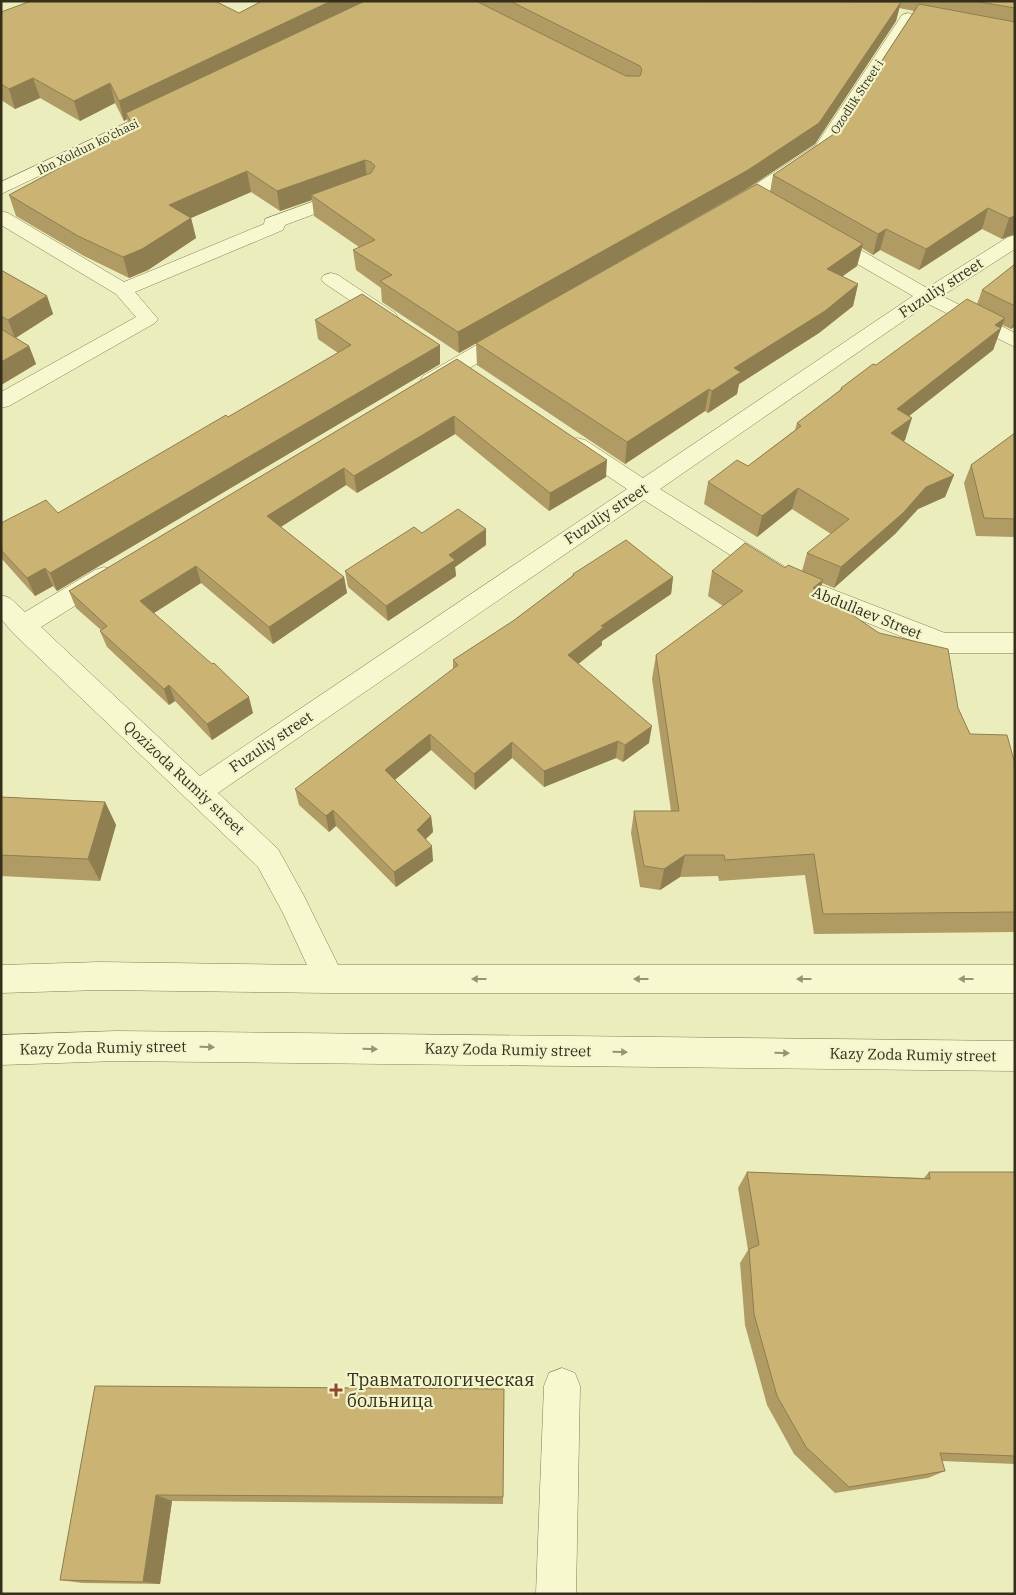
<svg xmlns="http://www.w3.org/2000/svg" width="1016" height="1595" font-family="'IBM Plex Serif',serif">
<rect width="100%" height="100%" fill="#ecedbd"/>
<g fill="none" stroke-linecap="round" stroke-linejoin="round">
<defs>
<g id="minor">
<path d="M908,13L914,15L916,18L828,153L739,212L732,214L725,212L723,208L725,204L816,145L902,15Z"/>
<path d="M162,106L168,107L171,111L168,115L1,194V182Z"/>
<path d="M348,189L355,191L357,195L355,199L285,225L283,230L135,292L158,319L155,323L9,406L1,408V392L136,317L116,294L1,225V211L8,213L124,282L264,224L265,219Z"/>
<path d="M826,232L833,234L927,288L1008,237L1015,235V249L942,296L1015,333V347L928,304L660,489L803,578L945,633H1015V653H943L785,590L644,500L218,793L278,849L304,896L338,965H1015V993H329L100,990L1,993V965L100,962L307,965L283,913L258,867L13,633L1,619V595L10,598L25,612L95,570L104,567L113,570L116,576L113,582L41,627L200,776L627,489L569,450L566,445L569,440L577,438L585,440L643,478L913,296L819,242L816,238L819,234Z"/>
<path d="M331,273L338,275L395,313L398,317L395,321L388,323L381,321L324,283L321,279L324,275Z"/>
<path d="M508,330L515,331L518,336L515,341L439,386L431,388L423,386L420,381L423,376L501,331Z"/>
<path d="M117,1031L1015,1041V1071L117,1061L1,1065V1035Z"/>
<path d="M562,1368L575,1373L580,1386L576,1594H536L544,1386L549,1373Z"/>
</g>
</defs>
<use href="#minor" stroke="#847d56" stroke-width="1"/>
<use href="#minor" fill="#f7f8cf" fill-rule="evenodd"/>
</g>
<g fill="#af9b63">
<path d="M262,1H1015V234L1002,239L982,229L919,270L880,250L873,255L862,248L857,266L842,276L858,284L853,306L819,333L739,384L737,394L708,413L705,411L625,464L477,365L476,343L770,192L773,175L834,134L914,11L899,8L896,21L815,144L745,190L459,353L382,302L381,288L356,270L353,250L359,247L314,216L312,200L280,211L251,192L191,218L196,238L148,270L129,278L84,256L16,216L9,195L130,130L127,119L124,121L115,103L80,121L40,98L15,109L1,100V12L239,13Z"/>
<path d="M1015,264V326L1011,329L1002,325L993,350L909,416L905,440L903,441L954,475L945,497L918,509L895,534L834,588L822,583L819,593L958,708L970,734L1015,764V932L814,934L805,875L719,881L718,876L680,877L660,890L640,887L631,833L634,811H671L652,679L656,655L723,606L708,596L712,571L785,568L802,571L807,553L831,534L792,509L757,537L704,504L708,482L748,466L795,430L797,423L840,390L841,388L876,365L977,304L982,290Z"/>
<path d="M1,270L47,296L53,314L16,338L29,346L36,364L1,385Z"/>
<path d="M315,320L440,364L57,591L53,586L35,596L1,558V523L58,513L228,417L338,353L318,339Z"/>
<path d="M457,359L606,477L549,511L455,434L357,493L346,485L281,527L344,577L347,593L273,644L201,583L154,613L253,713L212,740L175,701L169,705L107,647L100,631L101,630L76,608L69,591Z"/>
<path d="M1015,433V537L976,536L964,483L971,465Z"/>
<path d="M422,533L486,545L455,567L456,576L388,621L348,587L345,571Z"/>
<path d="M573,574L673,577L671,594L602,641V645L578,664L649,743L623,762L616,758L544,787L512,758L475,790L431,750L395,780L431,816L433,832L426,839L433,861L396,887L336,826L329,832L299,805L295,789L453,669V660L513,621L572,576Z"/>
<path d="M1,797L105,802L116,825L100,881L1,876Z"/>
<path d="M747,1172L924,1178L929,1172H1015V1464L942,1461L945,1471L928,1478L835,1493L794,1454L767,1405L745,1325L740,1263L748,1250L738,1188Z"/>
<path d="M95,1386L504,1389L503,1504L172,1501L160,1584L82,1583L60,1580Z"/>
</g>
<g fill="#8e7e50">
<path d="M331,1H374L126,113L127,119L124,121L119,101Z"/>
<path d="M901,2L896,21L815,144L745,190L459,353L458,332Z"/>
<path d="M33,78L40,98L15,109L9,89Z"/>
<path d="M110,83L115,103L80,121L74,101Z"/>
<path d="M365,160L367,180L311,195L312,200L280,211L277,191Z"/>
<path d="M247,171L251,192L191,218L196,238L148,270L129,278L123,257L169,205Z"/>
<path d="M988,208L982,229L919,270L926,249Z"/>
<path d="M1015,216V234L1002,239L1009,218Z"/>
<path d="M886,229L880,250L873,255L878,234Z"/>
<path d="M863,244L857,266L822,291L827,269Z"/>
<path d="M858,284L853,306L819,333L739,384L737,394L708,413L712,391L734,368Z"/>
<path d="M47,296L53,314L15,338L8,320Z"/>
<path d="M1005,318L993,350L890,431L897,409L995,325Z"/>
<path d="M1015,320V326L1011,329Z"/>
<path d="M440,345V364L57,591L50,573Z"/>
<path d="M29,346L36,364L1,385V362Z"/>
<path d="M709,389L705,411L625,464L627,442Z"/>
<path d="M454,416L455,434L357,493L354,476Z"/>
<path d="M912,418L905,440L884,455L891,433Z"/>
<path d="M607,460L606,477L549,511L550,493Z"/>
<path d="M344,468L346,485L271,533L267,516Z"/>
<path d="M954,475L945,497L918,509L895,534L834,588L841,567L926,487Z"/>
<path d="M798,488L792,509L757,537L762,516Z"/>
<path d="M486,529V545L455,567L456,576L388,621L386,606L449,555Z"/>
<path d="M196,566L201,583L146,618L140,601Z"/>
<path d="M45,568L53,586L35,596L27,578Z"/>
<path d="M344,577L347,593L273,644L269,627Z"/>
<path d="M673,577L671,594L602,641V645L567,673L568,655L601,626Z"/>
<path d="M823,580L816,604L813,588Z"/>
<path d="M169,685L175,701L169,705L164,689Z"/>
<path d="M249,697L253,713L212,740L207,724Z"/>
<path d="M652,726L649,743L623,762L625,745Z"/>
<path d="M430,734L431,750L387,786L385,770Z"/>
<path d="M618,741L616,758L544,787V771Z"/>
<path d="M512,742V758L475,790L474,774Z"/>
<path d="M105,802L116,825L100,881L88,859Z"/>
<path d="M333,810L336,826L329,832L326,816Z"/>
<path d="M431,816L433,832L419,845L417,830Z"/>
<path d="M432,846L433,861L396,887L394,872Z"/>
<path d="M685,855L680,877L660,890L664,869Z"/>
<path d="M156,1495L172,1501L160,1584L143,1582Z"/>
</g>
<g fill="#cbb473" stroke="#8e7e50">
<path d="M31,1H215L239,13L262,1H331L119,101L110,83L74,101L33,78L9,89L1,84V12Z"/>
<path d="M365,1H476L626,76H640L642,70L640,66L510,1L901,2L819,123L748,170L458,332L380,281L392,275L353,250L375,240L311,195L371,173L375,166L371,162L365,160L277,191L247,171L169,205L191,218L142,249L123,257L78,236L9,195L134,128L126,113Z"/>
<path d="M974,1H1015V8Z"/>
<path d="M919,4L1015,22V216L1009,218L988,208L926,249L886,229L878,234L773,175L834,134Z"/>
<path d="M757,184L863,244L827,269L858,284L825,311L734,368L741,372L712,391L709,389L627,442L476,343Z"/>
<path d="M1015,264V306L982,290Z"/>
<path d="M1,270L47,296L8,320L1,316Z"/>
<path d="M362,294L440,345L50,573L45,568L27,578L1,550V523L46,500L58,513L226,415L228,417L351,345L315,320Z"/>
<path d="M967,299L1005,318L995,325L1001,328L897,409L912,418L891,433L954,475L926,487L903,513L841,567L807,553L849,519L798,488L762,516L708,482L737,460L748,466L801,426L797,423L842,389L841,388L873,364L876,365Z"/>
<path d="M1,329L29,346L1,362Z"/>
<path d="M457,359L607,460L550,493L454,416L354,476L344,468L267,516L344,577L269,627L196,566L140,601L212,664L214,663L249,697L207,724L169,685L164,689L100,631L107,626L69,591Z"/>
<path d="M1015,433V519L984,518L971,465Z"/>
<path d="M458,509L486,529L449,555L455,560L386,606L345,571L414,527L422,533Z"/>
<path d="M626,540L673,577L601,626L604,627L568,655L652,726L625,745L618,741L544,771L512,742L474,774L430,734L385,770L431,816L417,830L432,846L394,872L333,810L326,816L295,789L458,665L453,660L513,621L574,575L573,574Z"/>
<path d="M745,543L785,568L788,565L823,580L813,588L879,633L948,649L958,708L970,734L1007,735L1015,764V912L823,914L814,854L725,860L724,855H685L664,869L644,866L634,811H679L656,655L743,591L712,571Z"/>
<path d="M1,797L105,802L88,859L1,855Z"/>
<path d="M747,1172L930,1179L929,1172H1015V1456L940,1453L945,1471L849,1487L806,1447L777,1396L754,1314L749,1249L759,1245Z"/>
<path d="M95,1386L504,1389L503,1497L156,1495L143,1582L60,1580Z"/>
</g>
<defs><path id="oneway-solid" d="M-6-.8H1V-3.2L6.5 0L1 3.2V.8H-6Z" transform="scale(1.25)"/></defs>
<g fill="#959475">
<use href="#oneway-solid" transform="translate(479 979) rotate(-180)"/>
<use href="#oneway-solid" transform="translate(641 979) rotate(-180)"/>
<use href="#oneway-solid" transform="translate(804 979) rotate(-180)"/>
<use href="#oneway-solid" transform="translate(966 979) rotate(-180)"/>
<use href="#oneway-solid" transform="translate(207 1047) rotate(1)"/>
<use href="#oneway-solid" transform="translate(370 1049) rotate(1)"/>
<use href="#oneway-solid" transform="translate(620 1052) rotate(1)"/>
<use href="#oneway-solid" transform="translate(782 1053) rotate(1)"/>
</g>
<path fill="#924927" stroke="#f3f4cc" stroke-width="2" d="M333.5 1382.5h5v5h5v5h-5v5h-5v-5h-5v-5h5z"/>
<g text-anchor="middle" stroke-width="4.5" stroke-linejoin="round" paint-order="stroke">
<g font-size="12" fill="#332f1b" stroke="#f3f4cc">
<text transform="translate(857 97) rotate(-57)" y="4">Ozodlik Street i</text>
<text transform="translate(88 147) rotate(-26)" y="4">Ibn Xoldun ko'chasi</text>
</g>
<g font-size="15" fill="#332f1b" stroke="#f3f4cc">
<text transform="translate(941 288) rotate(-33)" y="5">Fuzuliy street</text>
<text transform="translate(606 514) rotate(-34)" y="5">Fuzuliy street</text>
<text transform="translate(867 613) rotate(22)" y="5">Abdullaev Street</text>
<text transform="translate(271 742) rotate(-34)" y="5">Fuzuliy street</text>
<text transform="translate(184 778) rotate(43)" y="5">Qozizoda Rumiy street</text>
<text transform="translate(103 1048) rotate(-1)" y="5">Kazy Zoda Rumiy street</text>
<text transform="translate(508 1050) rotate(1)" y="5">Kazy Zoda Rumiy street</text>
<text transform="translate(913 1055) rotate(1)" y="5">Kazy Zoda Rumiy street</text>
</g>
<g font-size="18" fill="#332f1b" stroke="#f3f4cc" text-anchor="start">
<text x="347" y="1386">Травматологическая<tspan x="347" dy="21">больница</tspan></text>
</g>
</g>
<rect width="1016" height="1595" fill="none" stroke="#332f1b" stroke-width="5"/>
</svg>
